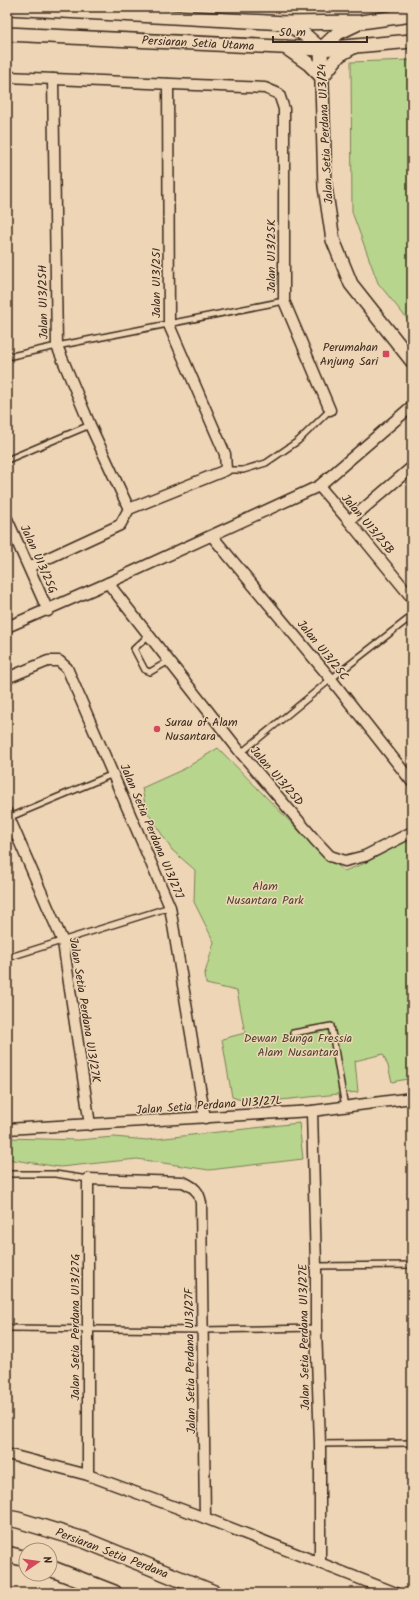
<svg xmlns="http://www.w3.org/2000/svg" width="419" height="1600" font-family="Kalam,sans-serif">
<rect width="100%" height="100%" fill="#eed5b6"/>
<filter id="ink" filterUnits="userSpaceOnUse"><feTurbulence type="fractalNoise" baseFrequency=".025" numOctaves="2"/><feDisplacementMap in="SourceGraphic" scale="8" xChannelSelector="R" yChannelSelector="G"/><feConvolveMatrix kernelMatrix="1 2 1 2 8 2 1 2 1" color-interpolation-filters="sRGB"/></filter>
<g filter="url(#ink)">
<g fill="#b8d58d" stroke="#7a8056">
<path d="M412,60V325L378,283L352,212L351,62Z"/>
<path d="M218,748L311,843L344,871L363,864L408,840L412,836V1078L392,1082L388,1066L383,1054L355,1061L358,1092L261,1102H247L232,1097L222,1039L245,1033L237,991L206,984L205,973H207H205L214,942L194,902L195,870L172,850L146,810L142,788L184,769Z"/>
<path d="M299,1123L303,1159L209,1170L137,1159L60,1167L7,1159V1138L78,1140L114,1137L147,1140Z"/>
</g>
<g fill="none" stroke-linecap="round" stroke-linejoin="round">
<defs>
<g id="service">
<path d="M7,357L57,346L284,301"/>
<path d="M7,460L90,425"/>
<path d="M226,470H243L266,463L298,441L330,410"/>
<path d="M149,635L134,649L145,670L150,672L169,661"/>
<path d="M241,753L331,679L412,616"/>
<path d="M8,818L113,774"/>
<path d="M7,958L170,907"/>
<path d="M293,1033L331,1026L345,1107"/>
<path d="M7,1174H55L88,1179"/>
<path d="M316,1266L412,1265"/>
<path d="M7,1328L202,1330L316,1328"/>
<path d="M320,1444L412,1443"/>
</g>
<g id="minor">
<path d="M7,77L265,88L279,94L284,109V301L330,410"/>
<path d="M53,79L57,346L90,425L129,509"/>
<path d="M319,486L349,521L412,598"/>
<path d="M7,519L48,611"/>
<path d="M349,521L412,467"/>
<path d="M212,536L331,679L412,782"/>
<path d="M29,567L120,525L129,509L226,470L225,454L169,325L168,84"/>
<path d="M108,583L241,753L315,840L330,856L345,861L365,856L412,832"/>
<path d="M7,627L108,583L319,486L412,406"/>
<path d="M7,678L48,661H59L67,668L170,907L205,1118"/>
<path d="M7,813L63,942L90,1125"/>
<path d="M312,1111L316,1266V1328L320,1444V1563"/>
<path d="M7,1129L312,1111L412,1098"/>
<path d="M7,1454L88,1475L205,1518L396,1593"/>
<path d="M88,1475V1179L183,1182C194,1187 199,1191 201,1203L205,1518"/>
</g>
<g id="tertiary">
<path d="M7,8L286,23L361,22L412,15"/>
<path d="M286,23L305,35L321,49"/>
<path d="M7,34L321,49L412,41"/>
<path d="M285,47L309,64L322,77"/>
<path d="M321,49L325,187L333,240L351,284L412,361"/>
<path d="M321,49L338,33L357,24"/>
<path d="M322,77L339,55L353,47"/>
</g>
<g id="secondary">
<path d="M7,1518L18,1520L84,1540L214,1593"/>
<path d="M7,1554L26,1559"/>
<path d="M50,1568L114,1593"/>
</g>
</defs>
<use href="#service" stroke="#3b2a1e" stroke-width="8"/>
<use href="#minor" stroke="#3b2a1e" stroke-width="13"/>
<use href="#tertiary" stroke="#3b2a1e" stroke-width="16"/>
<use href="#secondary" stroke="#3b2a1e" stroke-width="18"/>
<use href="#service" stroke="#eed5b6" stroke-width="5"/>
<use href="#minor" stroke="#eed5b6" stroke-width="10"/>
<use href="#tertiary" stroke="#eed5b6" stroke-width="13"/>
<use href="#secondary" stroke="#eed5b6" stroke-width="15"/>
</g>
</g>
<g fill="#d1495b" stroke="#eed5b6" stroke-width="1.5">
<rect x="382" y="350" width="8" height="8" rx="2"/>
<circle cx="157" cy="729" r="4"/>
</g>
<g text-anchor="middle" stroke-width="3" stroke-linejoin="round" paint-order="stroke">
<g font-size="12" fill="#3b2a1e" stroke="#eed5b6">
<text transform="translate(198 43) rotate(3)" y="4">Persiaran Setia Utama</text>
<text transform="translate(325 134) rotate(-93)" y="4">Jalan Setia Perdana U13/24</text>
<text transform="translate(271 256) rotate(-90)" y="4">Jalan U13/25K</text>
<text transform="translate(156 283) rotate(-90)" y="4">Jalan U13/25I</text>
<text transform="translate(43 302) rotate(-91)" y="4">Jalan U13/25H</text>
<text transform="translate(368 524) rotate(50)" y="4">Jalan U13/25B</text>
<text transform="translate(39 559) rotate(66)" y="4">Jalan U13/25G</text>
<text transform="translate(323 650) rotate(51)" y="4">Jalan U13/25C</text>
<text transform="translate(277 776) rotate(49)" y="4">Jalan U13/25D</text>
<text transform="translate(152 831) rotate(67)" y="4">Jalan Setia Perdana U13/27J</text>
<text transform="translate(85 1010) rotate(81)" y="4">Jalan Setia Perdana U13/27K</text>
<text transform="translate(209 1105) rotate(-4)" y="4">Jalan Setia Perdana U13/27L</text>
<text transform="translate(75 1327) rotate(-90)" y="4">Jalan Setia Perdana U13/27G</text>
<text transform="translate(304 1337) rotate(-91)" y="4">Jalan Setia Perdana U13/27E</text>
<text transform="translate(190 1361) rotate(-91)" y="4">Jalan Setia Perdana U13/27F</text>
<text transform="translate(112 1553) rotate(21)" y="4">Persiaran Setia Perdana</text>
</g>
<g font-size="12" fill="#3b2a1e" stroke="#eed5b6" text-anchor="end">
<text x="378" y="351">Perumahan<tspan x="378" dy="14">Anjung Sari</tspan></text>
<text x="165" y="726" text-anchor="start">Surau of Alam<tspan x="165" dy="14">Nusantara</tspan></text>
</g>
<g font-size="12" fill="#4e442f" stroke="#eed5b6">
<text x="265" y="890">Alam<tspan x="265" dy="14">Nusantara Park</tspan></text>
<text x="298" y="1042">Dewan Bunga Fressia<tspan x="298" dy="14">Alam Nusantara</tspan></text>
</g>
</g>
<rect width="419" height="1600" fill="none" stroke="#eed5b6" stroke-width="24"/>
<rect x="12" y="12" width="395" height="1576" fill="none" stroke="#3b2a1e" stroke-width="1.5" filter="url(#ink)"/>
<g transform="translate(38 1562) rotate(77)"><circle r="19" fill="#eed5b6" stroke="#a69179"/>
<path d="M0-3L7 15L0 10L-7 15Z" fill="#d1495b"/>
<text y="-6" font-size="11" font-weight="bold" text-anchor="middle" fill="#3b2a1e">N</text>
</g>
<path d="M273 36v6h94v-6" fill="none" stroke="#3b2a1e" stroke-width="2"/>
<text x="279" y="36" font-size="12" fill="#3b2a1e" stroke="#eed5b6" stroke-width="3" paint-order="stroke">50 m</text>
</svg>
